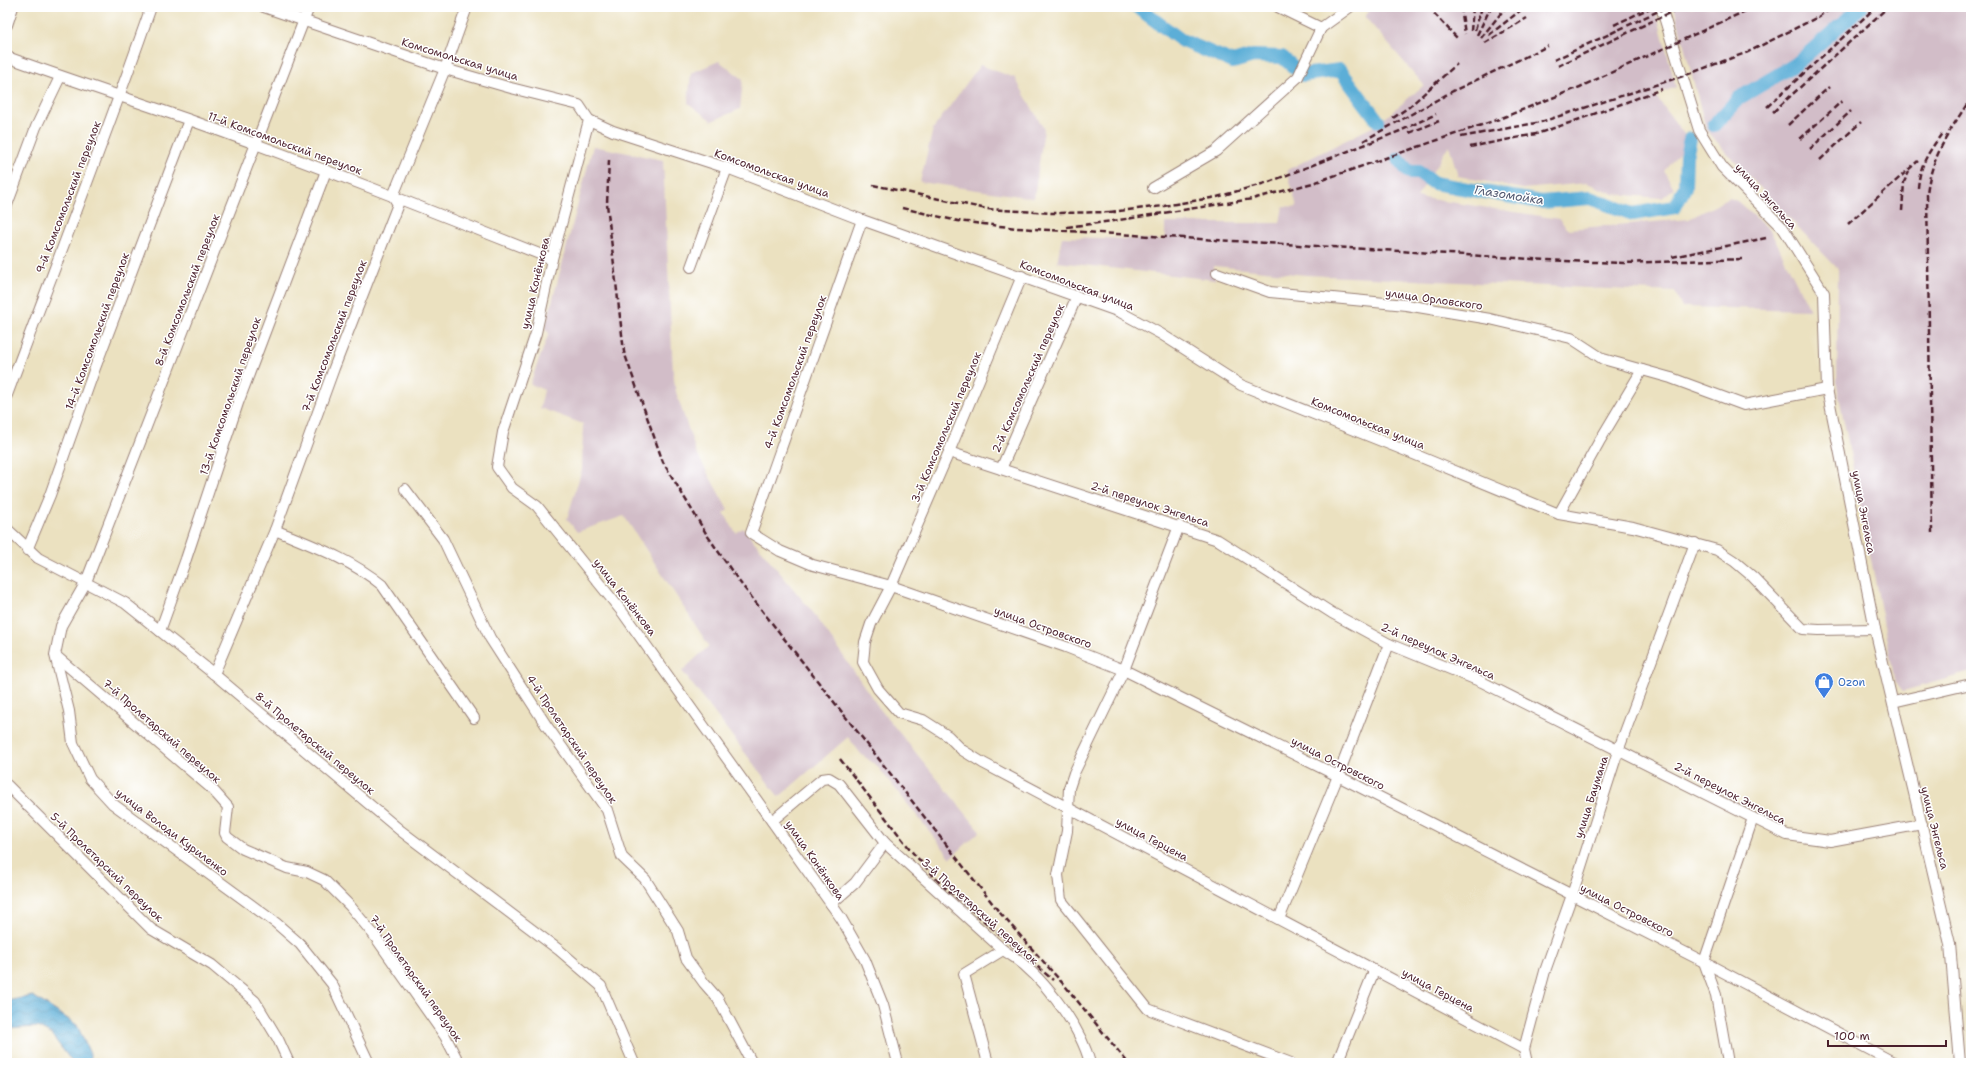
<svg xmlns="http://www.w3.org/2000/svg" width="1978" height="1070" font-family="'Shantell Sans',sans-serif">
<defs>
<pattern id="water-waves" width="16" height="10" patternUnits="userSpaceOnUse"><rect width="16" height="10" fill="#5baed7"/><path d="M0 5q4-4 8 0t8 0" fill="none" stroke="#4d8daf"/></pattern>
</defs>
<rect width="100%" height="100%" fill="#fff"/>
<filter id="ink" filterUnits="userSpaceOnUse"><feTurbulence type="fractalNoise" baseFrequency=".025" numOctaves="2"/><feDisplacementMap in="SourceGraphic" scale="8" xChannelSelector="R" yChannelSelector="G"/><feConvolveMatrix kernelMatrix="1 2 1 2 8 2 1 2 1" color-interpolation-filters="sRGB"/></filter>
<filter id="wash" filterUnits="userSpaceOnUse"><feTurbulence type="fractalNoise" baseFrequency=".012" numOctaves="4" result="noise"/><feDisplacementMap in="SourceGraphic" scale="16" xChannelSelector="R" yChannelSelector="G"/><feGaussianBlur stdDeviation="0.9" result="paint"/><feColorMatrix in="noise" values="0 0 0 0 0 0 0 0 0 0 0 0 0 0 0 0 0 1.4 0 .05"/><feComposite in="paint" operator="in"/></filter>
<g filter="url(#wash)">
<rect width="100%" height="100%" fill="#ebe1c0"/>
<g fill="#d2bdc8">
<path d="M1372,7H1655L1676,87L1655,95L1689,141L1664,171L1674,188L1662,198L1614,194L1587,183L1523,189L1458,176L1449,145L1417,197L1559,219L1568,229L1689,219L1730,198L1737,201L1770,230L1810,310L1682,307L1675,292L1306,275L1214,266L1215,280L1057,262L1062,237L1165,240V223H1280L1283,206L1297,207L1287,170L1378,124L1424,85L1365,17Z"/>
<path d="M1674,7H1971V672L1903,691L1895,682L1837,386L1838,269L1724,150L1706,129Z"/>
<path d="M719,61L743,79L740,109L712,121L688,103L691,73Z"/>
<path d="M980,65L1015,78L1044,129L1034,198L920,182L933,129Z"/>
<path d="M593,146L663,160L673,373L676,392L696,452L728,510L724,513L736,533L743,528L815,615L879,708L980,831L951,858L877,766L861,754L848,737L779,797L682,671L709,646L624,516L577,532L567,519L582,469L583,424L540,408L544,390L530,384L549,333L545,329Z"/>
</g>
<path fill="url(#water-waves)" stroke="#526681" d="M33,996L77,1025L90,1054L92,1063H73L51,1034L37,1027L7,1029V1001Z"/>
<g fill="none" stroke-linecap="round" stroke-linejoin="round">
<g stroke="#5baed7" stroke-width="14">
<path d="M1137,7L1181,40L1233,62L1253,56L1282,57L1303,75L1340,70L1378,121"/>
<path d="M1714,125L1739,98L1796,64L1861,7"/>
<path d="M1398,159L1409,172H1418L1434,183L1541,202L1590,198L1633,214L1675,207L1685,187L1686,156L1690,139"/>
</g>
</g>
</g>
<g filter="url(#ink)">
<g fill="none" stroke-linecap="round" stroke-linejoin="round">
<defs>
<g id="minor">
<path d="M264,7L445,69L511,88L579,105L589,120L613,131L727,168L862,220L1120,312L1161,334L1241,385L1399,448L1559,514L1633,527L1717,550L1734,561L1753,577L1803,629L1819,630L1875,629"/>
<path d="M309,7L86,582L61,626L55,655L69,711L73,743L90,779L113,804L276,923L300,944L332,984L369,1063"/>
<path d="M1278,7L1321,28"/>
<path d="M1661,7L1699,130L1722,167L1783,228L1824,293L1827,389L1875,629L1950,944L1960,1063"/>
<path d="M7,25L13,7"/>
<path d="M7,57C67,79 127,98 187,119C310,163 431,211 552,259"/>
<path d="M589,120L552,259L536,333L503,432L497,467L512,488L537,506L623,613L841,918L865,960L883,1005L898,1063"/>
<path d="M1153,188L1216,151L1298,77L1321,28L1350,7"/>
<path d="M7,205L36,127L60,77"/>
<path d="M862,220L751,533L780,551L813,565L891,586L1066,647L1124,670L1338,776L1704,962L1895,1063"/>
<path d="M691,267L727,168"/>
<path d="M1217,273L1270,292L1406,305L1490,319L1571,338L1603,359L1671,378L1744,405L1827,389"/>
<path d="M1022,276L949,452L891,586L871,624L865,642L863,662L878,689L899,713L923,720L948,736L962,750L983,763L1524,1049"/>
<path d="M7,395C55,266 106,137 151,7"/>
<path d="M949,452L1218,540L1332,613L1389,644L1482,682L1787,835L1830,841L1922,824"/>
<path d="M1001,469L1077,296"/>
<path d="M405,489L443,539L490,638L546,725L607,810L622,857L645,879L678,931L686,958L704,983L718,999L752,1063"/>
<path d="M1559,514L1599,442L1642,370"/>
<path d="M1179,526L1124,670L1074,773L1069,788L1067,831L1058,875L1061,900L1148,1009L1291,1063"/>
<path d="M7,529L38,558L125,603L214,674L401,831L559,950L601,986L634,1063"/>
<path d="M275,530C313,546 350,559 382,585L474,718"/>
<path d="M27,550L50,495L95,368L189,120"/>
<path d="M160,631L186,559L238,403L326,171"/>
<path d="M56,656L212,789L228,807L225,833L227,837L243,849L287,868L307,872L324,880L350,906L374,935L445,1036L459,1063"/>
<path d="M214,674L275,530L334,368L398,204L393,196L445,69L467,7"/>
<path d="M1893,702L1971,684"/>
<path d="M7,785L151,929L212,965L255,1001L278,1039L289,1063"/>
<path d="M772,821L822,779L829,778L839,784L885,843L855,883L831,904"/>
<path d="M885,843L1003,950C1038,970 1080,1024 1090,1063"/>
<path d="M1279,919L1338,776L1389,644"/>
<path d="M988,1063L964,974L1003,950"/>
<path d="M1337,1063L1374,971"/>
<path d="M1527,1063L1524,1049L1545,971L1572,895L1618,751L1695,543"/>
<path d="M1728,1063L1716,995L1704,962L1753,818"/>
</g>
</defs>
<use href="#minor" stroke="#9a8076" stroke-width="12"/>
<use href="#minor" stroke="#fff" stroke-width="10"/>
<g stroke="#4a1f2b" stroke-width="2.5" stroke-dasharray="6 3" stroke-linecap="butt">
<path d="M1428,7L1457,38"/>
<path d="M1461,7L1465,34"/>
<path d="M1614,25L1652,7"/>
<path d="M1475,30L1482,7"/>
<path d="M1471,31L1473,7"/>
<path d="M1477,35L1491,7"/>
<path d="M1489,35L1521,10"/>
<path d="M1481,38L1506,7"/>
<path d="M1485,43L1527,18"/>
<path d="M1554,60L1667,7"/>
<path d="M1558,66L1682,7"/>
<path d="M1767,107L1876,7"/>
<path d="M1773,112L1888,7"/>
<path d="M1393,118L1409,107L1457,64"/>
<path d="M1788,125L1829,87"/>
<path d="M1409,133L1439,121"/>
<path d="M1461,137L1541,122L1683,76L1748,52L1818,17L1833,7"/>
<path d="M1800,139L1842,101"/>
<path d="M1363,141L1453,91L1548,46"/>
<path d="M1470,147L1536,134L1572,122L1662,89"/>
<path d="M1810,149L1851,111"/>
<path d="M609,160L607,204L624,352L663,462L707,535L738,580L1000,913L1066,987L1128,1063"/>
<path d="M1820,160L1861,122"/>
<path d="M873,185L987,209L1052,213L1116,212"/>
<path d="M1918,188C1920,163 1929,152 1943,132"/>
<path d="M902,208L958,221L1017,228L1565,261L1624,263L1745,259"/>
<path d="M1902,211L1904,182L1909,172"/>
<path d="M1110,212L1164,206L1217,197L1269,182L1400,131L1436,114"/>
<path d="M1848,224L1918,161"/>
<path d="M1067,227L1113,221L1252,199L1313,183L1499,119L1580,87L1754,7"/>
<path d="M1672,257L1766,238"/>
<path d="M1932,533L1927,194C1931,156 1951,129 1971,98"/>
<path d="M840,759L913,853L941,884L1053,980"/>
</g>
</g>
</g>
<defs>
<symbol id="shop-pin" viewBox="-11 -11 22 30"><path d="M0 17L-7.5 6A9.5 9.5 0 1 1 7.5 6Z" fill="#3f7fe0" stroke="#fff"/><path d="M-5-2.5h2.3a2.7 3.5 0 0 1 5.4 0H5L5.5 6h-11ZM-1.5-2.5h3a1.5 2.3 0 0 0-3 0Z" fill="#fff"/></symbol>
</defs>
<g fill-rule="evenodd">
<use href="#shop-pin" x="1813" y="671" width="22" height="30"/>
</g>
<g text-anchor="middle" stroke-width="3" stroke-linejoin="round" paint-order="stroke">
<g font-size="11" fill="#4a1f2b" stroke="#fff">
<text transform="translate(460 59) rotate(17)" y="4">Комсомольская улица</text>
<text transform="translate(285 143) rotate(20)" y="4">11-й Комсомольский переулок</text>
<text transform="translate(772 173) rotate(20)" y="4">Комсомольская улица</text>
<text transform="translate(1766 196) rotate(47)" y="4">улица Энгельса</text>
<text transform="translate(68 197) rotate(-69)" y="4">9-й Комсомольский переулок</text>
<text transform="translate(535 283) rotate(-77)" y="4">улица Конёнкова</text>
<text transform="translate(1077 285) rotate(21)" y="4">Комсомольская улица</text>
<text transform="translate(187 290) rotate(-69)" y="4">8-й Комсомольский переулок</text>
<text transform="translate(1434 299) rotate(8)" y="4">улица Орловского</text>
<text transform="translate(97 331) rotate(-70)" y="4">14-й Комсомольский переулок</text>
<text transform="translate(334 336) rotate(-69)" y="4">7-й Комсомольский переулок</text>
<text transform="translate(795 372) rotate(-70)" y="4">4-й Комсомольский переулок</text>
<text transform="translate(1028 378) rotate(-66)" y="4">2-й Комсомольский переулок</text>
<text transform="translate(230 396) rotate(-71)" y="4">13-й Комсомольский переулок</text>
<text transform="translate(1368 423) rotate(22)" y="4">Комсомольская улица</text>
<text transform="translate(946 427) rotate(-67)" y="4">3-й Комсомольский переулок</text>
<text transform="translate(1150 504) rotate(18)" y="4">2-й переулок Энгельса</text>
<text transform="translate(1864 512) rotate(79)" y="4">улица Энгельса</text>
<text transform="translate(625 597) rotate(52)" y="4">улица Конёнкова</text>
<text transform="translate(1043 627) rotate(20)" y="4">улица Островского</text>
<text transform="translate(1438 651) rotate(24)" y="4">2-й переулок Энгельса</text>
<text transform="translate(162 731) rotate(41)" y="4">7-й Пролетарский переулок</text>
<text transform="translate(572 739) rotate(56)" y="4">4-й Пролетарский переулок</text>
<text transform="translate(315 743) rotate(40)" y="4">8-й Пролетарский переулок</text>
<text transform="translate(1338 763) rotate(27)" y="4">улица Островского</text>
<text transform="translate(1730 793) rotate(27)" y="4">2-й переулок Энгельса</text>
<text transform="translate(1591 797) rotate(-72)" y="4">улица Баумана</text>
<text transform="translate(1935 828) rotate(76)" y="4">улица Энгельса</text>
<text transform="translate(172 832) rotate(37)" y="4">улица Володи Куриленко</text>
<text transform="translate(1152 839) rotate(28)" y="4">улица Герцена</text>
<text transform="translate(815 860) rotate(55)" y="4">улица Конёнкова</text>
<text transform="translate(107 867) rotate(44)" y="4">5-й Пролетарский переулок</text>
<text transform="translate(1627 910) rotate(27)" y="4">улица Островского</text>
<text transform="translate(980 911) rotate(42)" y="4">3-й Пролетарский переулок</text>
<text transform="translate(416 978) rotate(55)" y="4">7-й Пролетарский переулок</text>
<text transform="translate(1438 990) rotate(28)" y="4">улица Герцена</text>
</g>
<g font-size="11" fill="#366cbe" stroke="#fff" text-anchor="start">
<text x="1838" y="686">Ozon</text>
</g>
<g font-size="12" font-style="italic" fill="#515870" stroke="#fff">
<text transform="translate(1509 195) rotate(9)" y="4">Глазомойка</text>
</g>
</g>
<rect width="1978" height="1070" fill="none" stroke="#fff" stroke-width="24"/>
<path d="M1828 1040v6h118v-6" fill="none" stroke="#4a1f2b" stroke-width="2"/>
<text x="1834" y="1040" font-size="12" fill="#4a1f2b" stroke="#ffffff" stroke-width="3" paint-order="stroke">100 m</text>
</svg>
